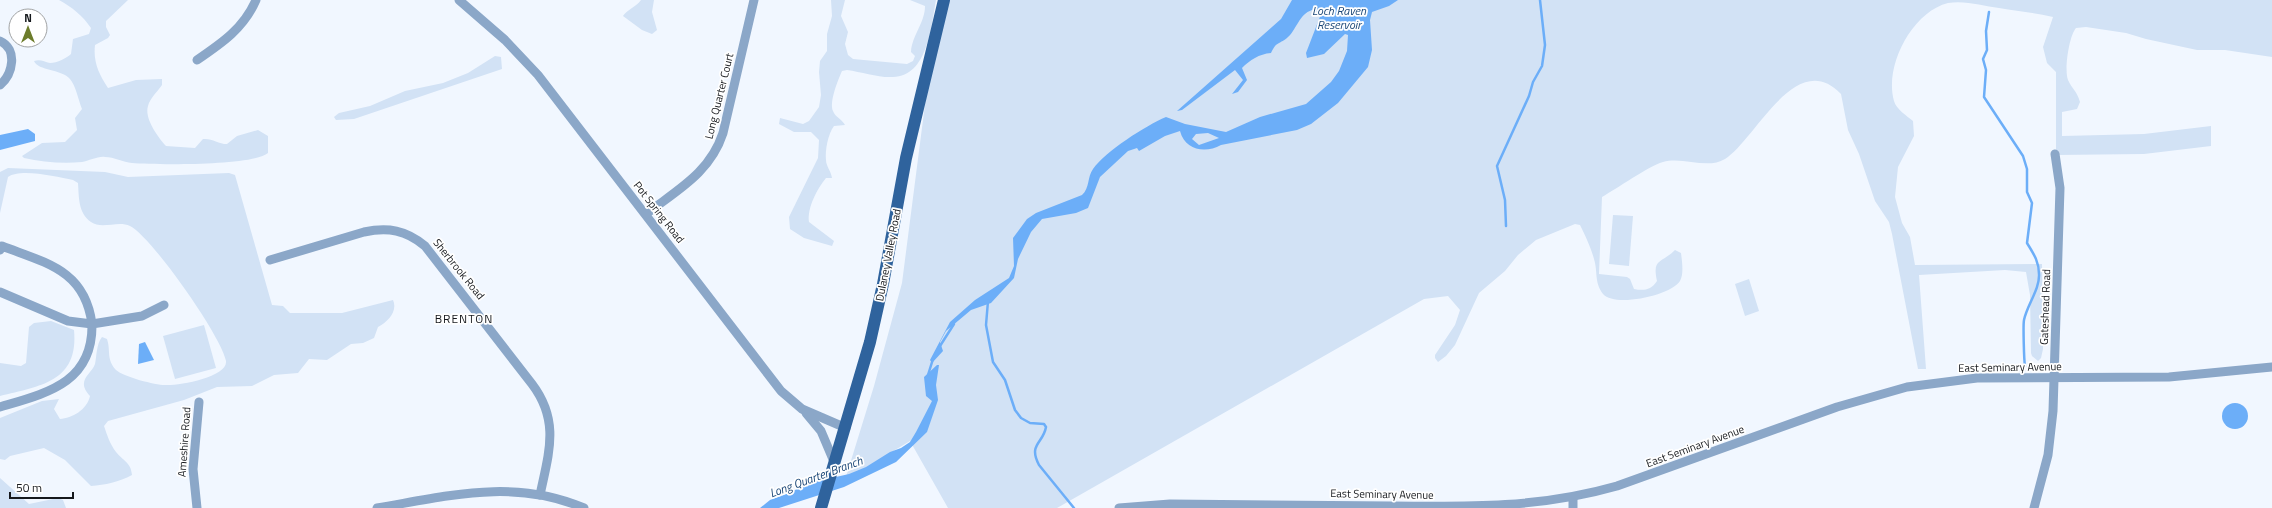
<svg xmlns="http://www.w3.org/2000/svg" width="2272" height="508" font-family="'Titillium Web',sans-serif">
<rect width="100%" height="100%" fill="#f1f7ff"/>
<g fill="#d2e2f5">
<path d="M59,0H128L106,21V27L110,35L108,38L95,45C93,62 99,74 108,88L136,80L162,79V85C158,91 150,98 148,106C144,118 158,137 166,146L195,148L203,139C212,138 218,144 227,144L237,136L258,130L268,136V153C253,166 156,165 132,163C123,162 114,157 105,157C98,156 89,161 82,162C63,164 42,162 24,158L22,156L42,143L65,142L77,130L75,118L82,109C78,99 76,86 70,79C62,69 38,71 34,61C41,59 44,62 50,63C57,63 67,58 71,54L73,39L89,34L91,28C83,16 72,7 59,0Z"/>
<path d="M641,0H654L652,12L657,30L652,34L642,30L623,16C628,9 636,7 641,0Z"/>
<path d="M831,0H845L841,16L848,32L845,44L848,55L853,59L907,64L913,61L915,56L911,52C912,35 925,23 925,6L910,0H936C931,26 928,76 893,77C879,78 862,72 847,70L842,71C838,80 829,102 833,111C835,117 842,119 845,125L834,126C828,134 825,150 826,160C826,166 831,171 832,178H826C817,189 807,208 809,222L834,241L832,246L804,238L790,229L789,217L818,158L819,140L811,132H794L779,124L780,118L803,124L809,121L819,107L821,95L819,72L820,61L827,51V34L832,16Z"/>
<path d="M949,0H2272V57L2225,50H2197L2146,39L2126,33L2086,27L2076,28C2069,36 2064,70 2068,80C2072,89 2077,91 2080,102L2077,109L2062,112V136L2144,134L2211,126V146L2144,154L2056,155V72L2047,63L2043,47L2053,17C2035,13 2018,11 1999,8C1983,6 1965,0 1948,3C1912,12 1884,66 1894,101C1896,109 1907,116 1913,121L1914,136L1898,167L1895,197L1902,223L1910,237L1915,265L2042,264L2043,349L2041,358L2038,361L2032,356L2031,353L2030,295L2026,272L2005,270L1919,275L1926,369H1918L1892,234L1889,222L1875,201L1859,154L1848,130L1841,94C1796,47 1756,139 1725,159C1707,170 1683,156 1663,162C1647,167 1618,188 1602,197L1599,274L1627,277L1630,279L1634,289C1644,291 1651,290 1657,281C1652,258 1661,264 1675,250L1681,253C1682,261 1684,274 1680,281C1672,295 1615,308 1603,294C1594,282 1598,272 1594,259C1591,248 1585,235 1580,225L1575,224L1536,240L1518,255L1505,271L1479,293L1455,345L1446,356L1438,362L1435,358V355L1455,325L1460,310L1448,296L1424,299L1057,508H948L910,441L845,480L874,386L902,283L927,89Z"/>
<path d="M495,56L501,57L502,69L354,119L336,120L334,117L339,113L370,106L405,91L443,83L468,73Z"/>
<path d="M8,168L105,172L128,177L229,173L235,175L272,305L283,306L290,313H342L393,300C398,311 388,322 378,327L374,338L363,343L351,344L327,360L309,359L298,373L274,375L252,386L217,387L184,400L108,421L104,426C107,435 110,444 116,452C123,461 131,462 132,475C119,482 105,485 91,486L65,460L44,448L10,456L5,460L0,459V418L42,401L59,399L54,409L60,419C72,418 87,410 90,396C75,380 92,374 95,364C97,355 96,345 102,337L107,339C111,351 106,359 116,370C124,377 155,385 165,385C178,386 228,377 226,361C222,337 151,236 130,226C118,220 102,230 91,222C78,213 79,197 78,183L73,180C57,177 21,168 8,177L0,213V172Z"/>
<path d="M1613,215L1633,216L1629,266L1609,264Z"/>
<path d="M1749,279L1759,311L1745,316L1735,284Z"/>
<path d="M51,321L74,330C79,382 40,386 0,396V363L21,366L26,363L29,327L34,323Z"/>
<path d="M204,325L216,368L175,379L163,336Z"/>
<path d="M0,478L29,504L58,498L63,500L66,508H0Z"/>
</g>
<g fill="#6caef8" fill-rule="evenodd">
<path d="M1292,0H1398L1389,6L1372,12L1370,20L1372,50L1368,67L1338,103L1311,124L1297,130L1221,145C1205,154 1185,150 1180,131L1165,136L1139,151L1137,148L1128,151L1100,177L1088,208L1076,213L1042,219L1031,232L1018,259L1014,278L991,303L971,310L946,331L940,342L943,351L932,363L930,360L950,322L975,300L1009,278L1014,266L1013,238L1027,219L1036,213L1082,195C1090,188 1087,177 1093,169C1106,151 1145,126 1166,117L1185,124L1226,132L1260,117L1306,104L1331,82L1339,71L1347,51L1348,35L1345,34L1324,54L1307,58L1306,53L1321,14L1312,10C1299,14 1296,31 1287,38C1278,45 1277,41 1271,53C1259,54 1250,60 1242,68L1247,80L1238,92L1232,94L1243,80L1235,70L1182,110L1177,111L1281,19ZM1208,133L1219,138L1199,145L1192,139L1196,134Z"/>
<path d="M28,129L35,134V141L0,150V135Z"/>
<path d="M145,342L154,360L138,364L139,344Z"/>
<path d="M937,365H939L936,385L938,400L927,432L896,462L844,487L779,508H760L770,500L792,492L805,484L849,474L866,467L890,452L901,448L910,442L916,432L932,401L926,396L924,377Z"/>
<circle cx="2235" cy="416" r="13"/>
</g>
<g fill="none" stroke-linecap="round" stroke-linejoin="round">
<g stroke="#6caef8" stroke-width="2.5">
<path d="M1989,12L1986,31L1987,50L1983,59L1986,70L1984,97L2023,156L2027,169V192L2032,203L2027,243C2033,253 2039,261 2039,274C2040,289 2027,305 2024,320C2023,325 2024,361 2025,366"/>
<path d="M1506,226L1505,200L1497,166L1529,96L1533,82L1542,66L1545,45L1540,0"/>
<path d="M988,301L986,325L993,362L1005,380L1015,410L1021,418L1030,423L1044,424L1046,427C1043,444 1028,444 1039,465L1074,508"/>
<path d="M940,346L954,324"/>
<path d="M928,375L933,359"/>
</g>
<g stroke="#8ba7c8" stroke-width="9">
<path d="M459,0L505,40L538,75L781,391L802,409L846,428"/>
<path d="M0,41C18,49 13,74 0,85"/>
<path d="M197,60C222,43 244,28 256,0"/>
<path d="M646,214C677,190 710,173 723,133L754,0"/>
<path d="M0,250L2,246C46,263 85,270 92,324L68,321L0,292"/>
<path d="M270,260L364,232C388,227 406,230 425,246L532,384C560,421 549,452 540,495"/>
<path d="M0,407C47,393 93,383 92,324L142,316L164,305"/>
<path d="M806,413L821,431L835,464"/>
<path d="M1573,498V508"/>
<path d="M197,508L193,469L199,402"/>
<path d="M377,508C448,496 514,478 584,508"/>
<path d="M1119,508L1170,504C1243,504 1317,506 1391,506C1470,507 1540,508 1617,486L1837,407L1907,387L1977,378L2169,377L2272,367"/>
<path d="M2034,508L2048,455L2053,411L2060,188L2055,154"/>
</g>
<path stroke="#2f639d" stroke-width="12" d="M821,508L870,342L883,284L906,158L944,0"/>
</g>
<g text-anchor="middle" stroke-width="3.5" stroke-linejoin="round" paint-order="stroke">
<g font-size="11" fill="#15181c" stroke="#fff">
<text transform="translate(719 96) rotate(-76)" y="4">Long Quarter Court</text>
<text transform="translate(659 212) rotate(52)" y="4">Pot Spring Road</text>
<text transform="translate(888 255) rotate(-79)" y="4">Dulaney Valley Road</text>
<text transform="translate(459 269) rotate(51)" y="4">Sherbrook Road</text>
<text transform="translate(2045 307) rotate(-88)" y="4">Gateshead Road</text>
<text transform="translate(2010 367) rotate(-1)" y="4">East Seminary Avenue</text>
<text transform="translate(184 442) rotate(-86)" y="4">Ameshire Road</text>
<text transform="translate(1695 446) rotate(-20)" y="4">East Seminary Avenue</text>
<text transform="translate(1382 494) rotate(1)" y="4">East Seminary Avenue</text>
</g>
<g font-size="12" font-style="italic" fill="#1b4777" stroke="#fff">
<text x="1339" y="15">Loch Raven<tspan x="1339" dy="14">Reservoir</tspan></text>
<text transform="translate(816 477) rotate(-20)" y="4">Long Quarter Branch</text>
</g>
<g font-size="12" letter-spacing="1" fill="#15181c" stroke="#fff">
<text x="464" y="323">BRENTON</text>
</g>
</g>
<g transform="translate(28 28)"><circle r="19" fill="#ffffff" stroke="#a1a3a4"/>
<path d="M0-3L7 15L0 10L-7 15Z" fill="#6c7c2b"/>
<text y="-6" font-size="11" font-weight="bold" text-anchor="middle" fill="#15181c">N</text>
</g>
<path d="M10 492v6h63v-6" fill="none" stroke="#15181c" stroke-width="2"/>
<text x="16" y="492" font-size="12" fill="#15181c" stroke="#ffffff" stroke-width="3" paint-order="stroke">50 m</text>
</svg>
